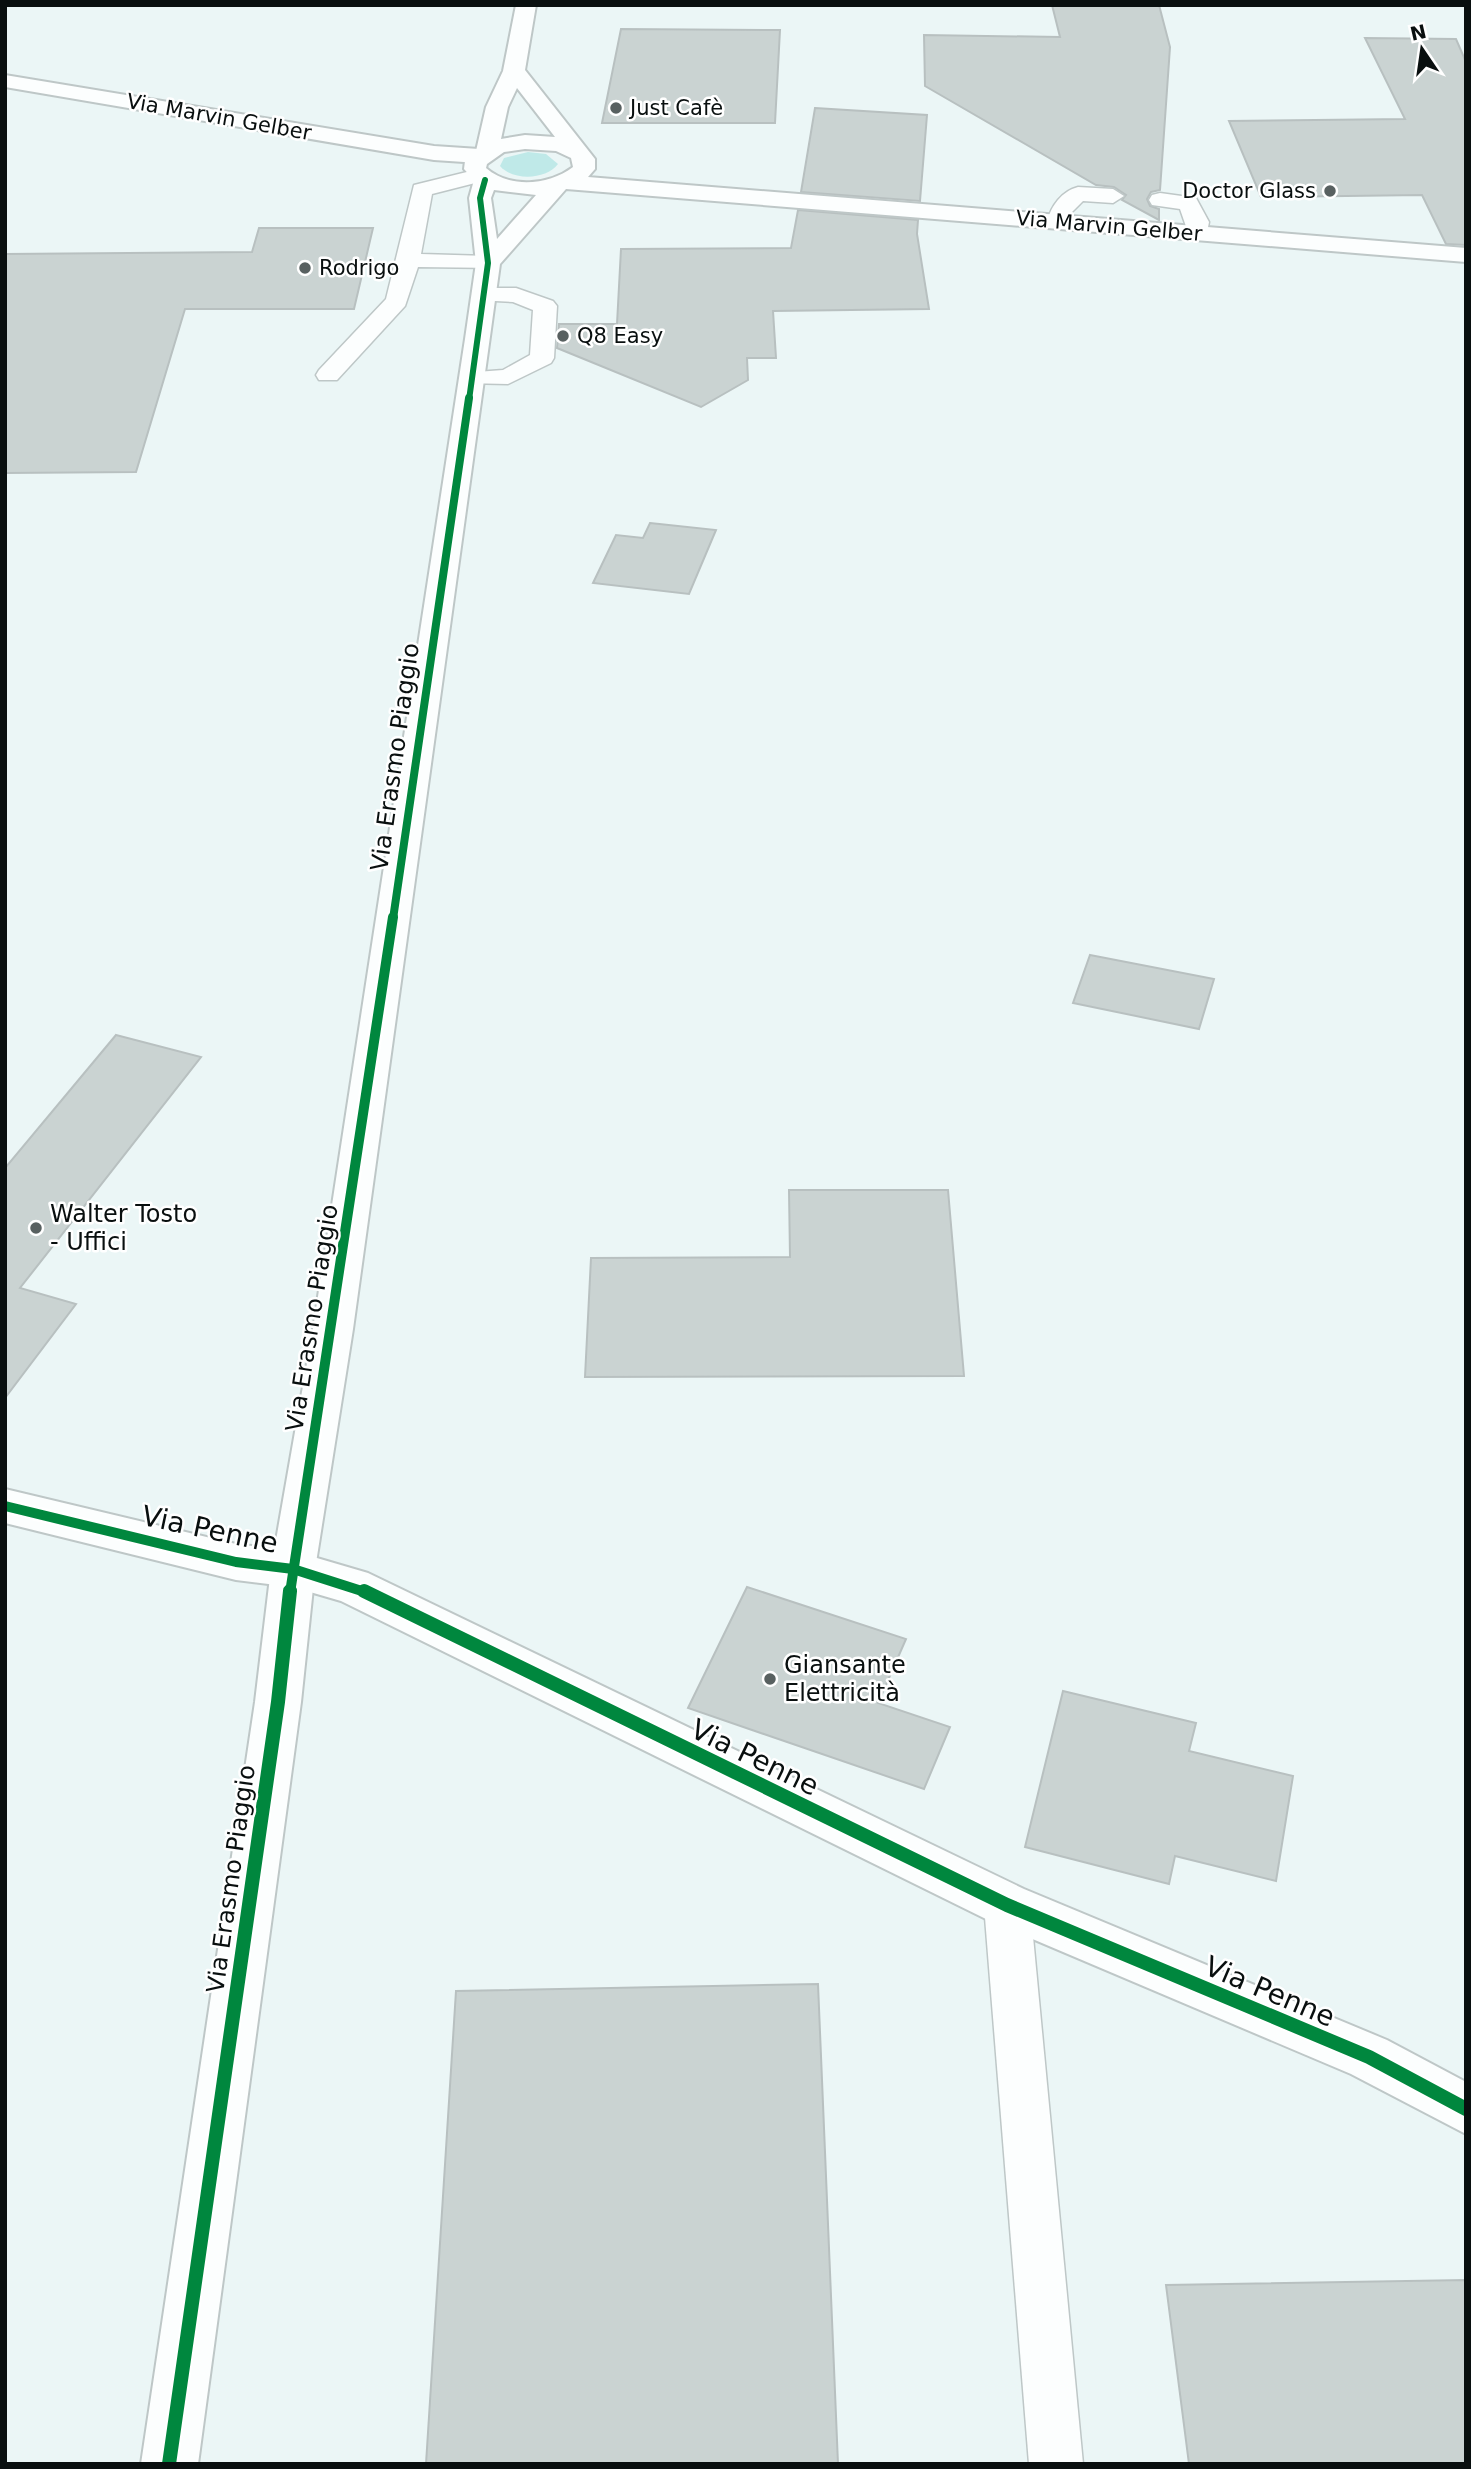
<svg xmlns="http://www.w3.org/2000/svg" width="1471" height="2469" font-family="'DejaVu Sans',sans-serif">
<rect width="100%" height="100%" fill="#ebf6f6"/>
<path fill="#bfe9e8" d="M528,152L546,154L558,164C546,180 513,181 500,166L504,158Z"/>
<g fill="#cad3d2" stroke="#b8c0c0" stroke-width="2">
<path d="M1052,5H1159L1170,47L1160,190L1151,192L1147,199L1150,206L1159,209V220L1122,200L1126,195L1114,187L1096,185L925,86L924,35L1060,37Z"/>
<path d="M621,29L780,30L775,123H602Z"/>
<path d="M1365,38L1456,39L1466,62V245L1446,244L1422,195L1261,197L1229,121L1405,119Z"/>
<path d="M815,108L927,115L920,201L801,192Z"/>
<path d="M798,210L918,220L917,234L929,309L773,311L776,358H747L748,380L701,407L557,348L559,324H617L621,249L791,248Z"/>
<path d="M259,228H373L354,309H185L136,472L5,473V254L252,252Z"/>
<path d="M650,523L716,530L689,594L593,583L616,535L643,538Z"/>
<path d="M1090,955L1214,979L1199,1029L1073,1003Z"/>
<path d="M116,1035L201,1057L20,1288L76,1304L5,1398V1168Z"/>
<path d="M789,1190H948L964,1376L585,1377L591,1258L790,1257Z"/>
<path d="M747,1587L906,1639L878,1703L950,1727L924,1789L688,1708Z"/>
<path d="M1063,1691L1196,1723L1189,1751L1293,1776L1276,1881L1175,1856L1169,1884L1025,1847Z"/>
<path d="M818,1984L838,2464H426L456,1991Z"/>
<path d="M1466,2280V2464H1189L1166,2285Z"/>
</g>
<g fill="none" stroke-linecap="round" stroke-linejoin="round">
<defs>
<g id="service">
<path d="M479,169L487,170L490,175L487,180L432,194L421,254L488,256L499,263L496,268L418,267L405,306L337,380H319L316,375L319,370L386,299L414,185Z"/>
<path d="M1078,187L1113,189L1124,196L1113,203L1083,201L1072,212L1066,227H1050L1047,222C1051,206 1062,191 1078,187Z"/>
<path d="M1160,193L1196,198L1209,222L1206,238H1190L1180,209L1152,205L1149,200L1152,195Z"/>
<path d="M484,288H516L553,301L557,306L554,358L551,363L508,384L463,383L460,378L463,373L503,370L530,355L533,310L513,302L476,300L472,295L476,290Z"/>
<path d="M1007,1884L1023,1890L1030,1905L1083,2464H1029L984,1905L991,1890Z"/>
</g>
<g id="minor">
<path d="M5,75L434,146L479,149L490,156L479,163L434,160L5,87Z"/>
<path d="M5,1489L236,1544L293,1551L368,1573L1024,1889L1387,2040L1466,2082V2134L1351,2074L990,1921L341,1601L293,1587L236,1580L5,1523Z"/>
</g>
<path id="tertiary" d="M516,5H536L525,70L595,159V169L588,177L1466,248V262L566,189L500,264L353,1329L315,1569L301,1702L198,2464H141L255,1702L271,1569L313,1329L465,339L476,263L469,198L474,180L464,169L465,161L476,151L486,107L503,71ZM517,88L555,137L525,135L501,139L508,107ZM525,149L556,151L571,158L573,167C549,185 510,189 486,168L487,164L504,152ZM494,190L536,195L497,239L491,198Z"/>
</defs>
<use href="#service" stroke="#bec7c7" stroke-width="3"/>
<use href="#minor" stroke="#bec7c7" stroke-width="4"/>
<use href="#tertiary" stroke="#bec7c7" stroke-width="4"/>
<use href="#service" fill="#fcfefe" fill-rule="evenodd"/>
<use href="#minor" fill="#fcfefe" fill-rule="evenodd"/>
<use href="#tertiary" fill="#fcfefe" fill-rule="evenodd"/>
<defs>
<path id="cycleway-far3" d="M469,400L488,263L480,198L485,180"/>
<path id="cycleway-far2" d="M393,919L469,398"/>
<g id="cycleway-far1">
<path d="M5,1506L236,1562L293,1569L368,1593"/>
<path d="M290,1593L393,917"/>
</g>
<g id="cycleway">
<path d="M364,1591L1007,1905L1369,2057L1466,2109"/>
<path d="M169,2464L278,1702L290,1591"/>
</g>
</defs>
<use href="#cycleway-far3" stroke="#fff" stroke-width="9"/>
<use href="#cycleway-far2" stroke="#fff" stroke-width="11"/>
<use href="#cycleway-far1" stroke="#fff" stroke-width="15"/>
<use href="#cycleway" stroke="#fff" stroke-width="18"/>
<use href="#cycleway-far3" stroke="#00873e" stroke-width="6"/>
<use href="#cycleway-far2" stroke="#00873e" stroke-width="8"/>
<use href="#cycleway-far1" stroke="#00873e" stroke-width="10"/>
<use href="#cycleway" stroke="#00873e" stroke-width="14"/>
</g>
<g fill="#586060" stroke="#fff" stroke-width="2.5">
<circle cx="616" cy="108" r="7"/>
<circle cx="1330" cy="191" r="7"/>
<circle cx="305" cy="268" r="7"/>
<circle cx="563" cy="336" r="7"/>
<circle cx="36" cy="1228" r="7"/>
<circle cx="770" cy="1679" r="7"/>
</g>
<g text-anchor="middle" stroke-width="5" stroke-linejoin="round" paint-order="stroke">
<g font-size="21" fill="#090f0f" stroke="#fff" text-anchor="start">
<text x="630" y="115">Just Cafè</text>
<text x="1316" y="198" text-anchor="end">Doctor Glass</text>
<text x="319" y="275">Rodrigo</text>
<text x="577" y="343">Q8 Easy</text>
</g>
<g font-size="21" fill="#090f0f" stroke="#fff">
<text transform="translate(219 117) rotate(10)" y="7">Via Marvin Gelber</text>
<text transform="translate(1109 226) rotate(5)" y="7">Via Marvin Gelber</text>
</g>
<g font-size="24" fill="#090f0f" stroke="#fff">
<text transform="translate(395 757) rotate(-82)" y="8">Via Erasmo Piaggio</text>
<text transform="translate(312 1318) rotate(-81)" y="8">Via Erasmo Piaggio</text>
<text transform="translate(231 1879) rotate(-82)" y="8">Via Erasmo Piaggio</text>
</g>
<g font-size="24" fill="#090f0f" stroke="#fff" text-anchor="start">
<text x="50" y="1222">Walter Tosto<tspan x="50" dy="28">- Uffici</tspan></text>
<text x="784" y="1673">Giansante<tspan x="784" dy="28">Elettricità</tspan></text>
</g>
<g font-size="28" fill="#090f0f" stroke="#fff">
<text transform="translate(210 1529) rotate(12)" y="10">Via Penne</text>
<text transform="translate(755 1757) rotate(26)" y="10">Via Penne</text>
<text transform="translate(1270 1991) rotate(23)" y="10">Via Penne</text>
</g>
</g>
<rect width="1471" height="2469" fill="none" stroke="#090f0f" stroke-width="14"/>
<g transform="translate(1422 49) rotate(347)" stroke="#ffffff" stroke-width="5" paint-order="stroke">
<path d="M0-5L12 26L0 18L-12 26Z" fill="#090f0f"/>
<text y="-10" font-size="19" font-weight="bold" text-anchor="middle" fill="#090f0f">N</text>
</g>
</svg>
